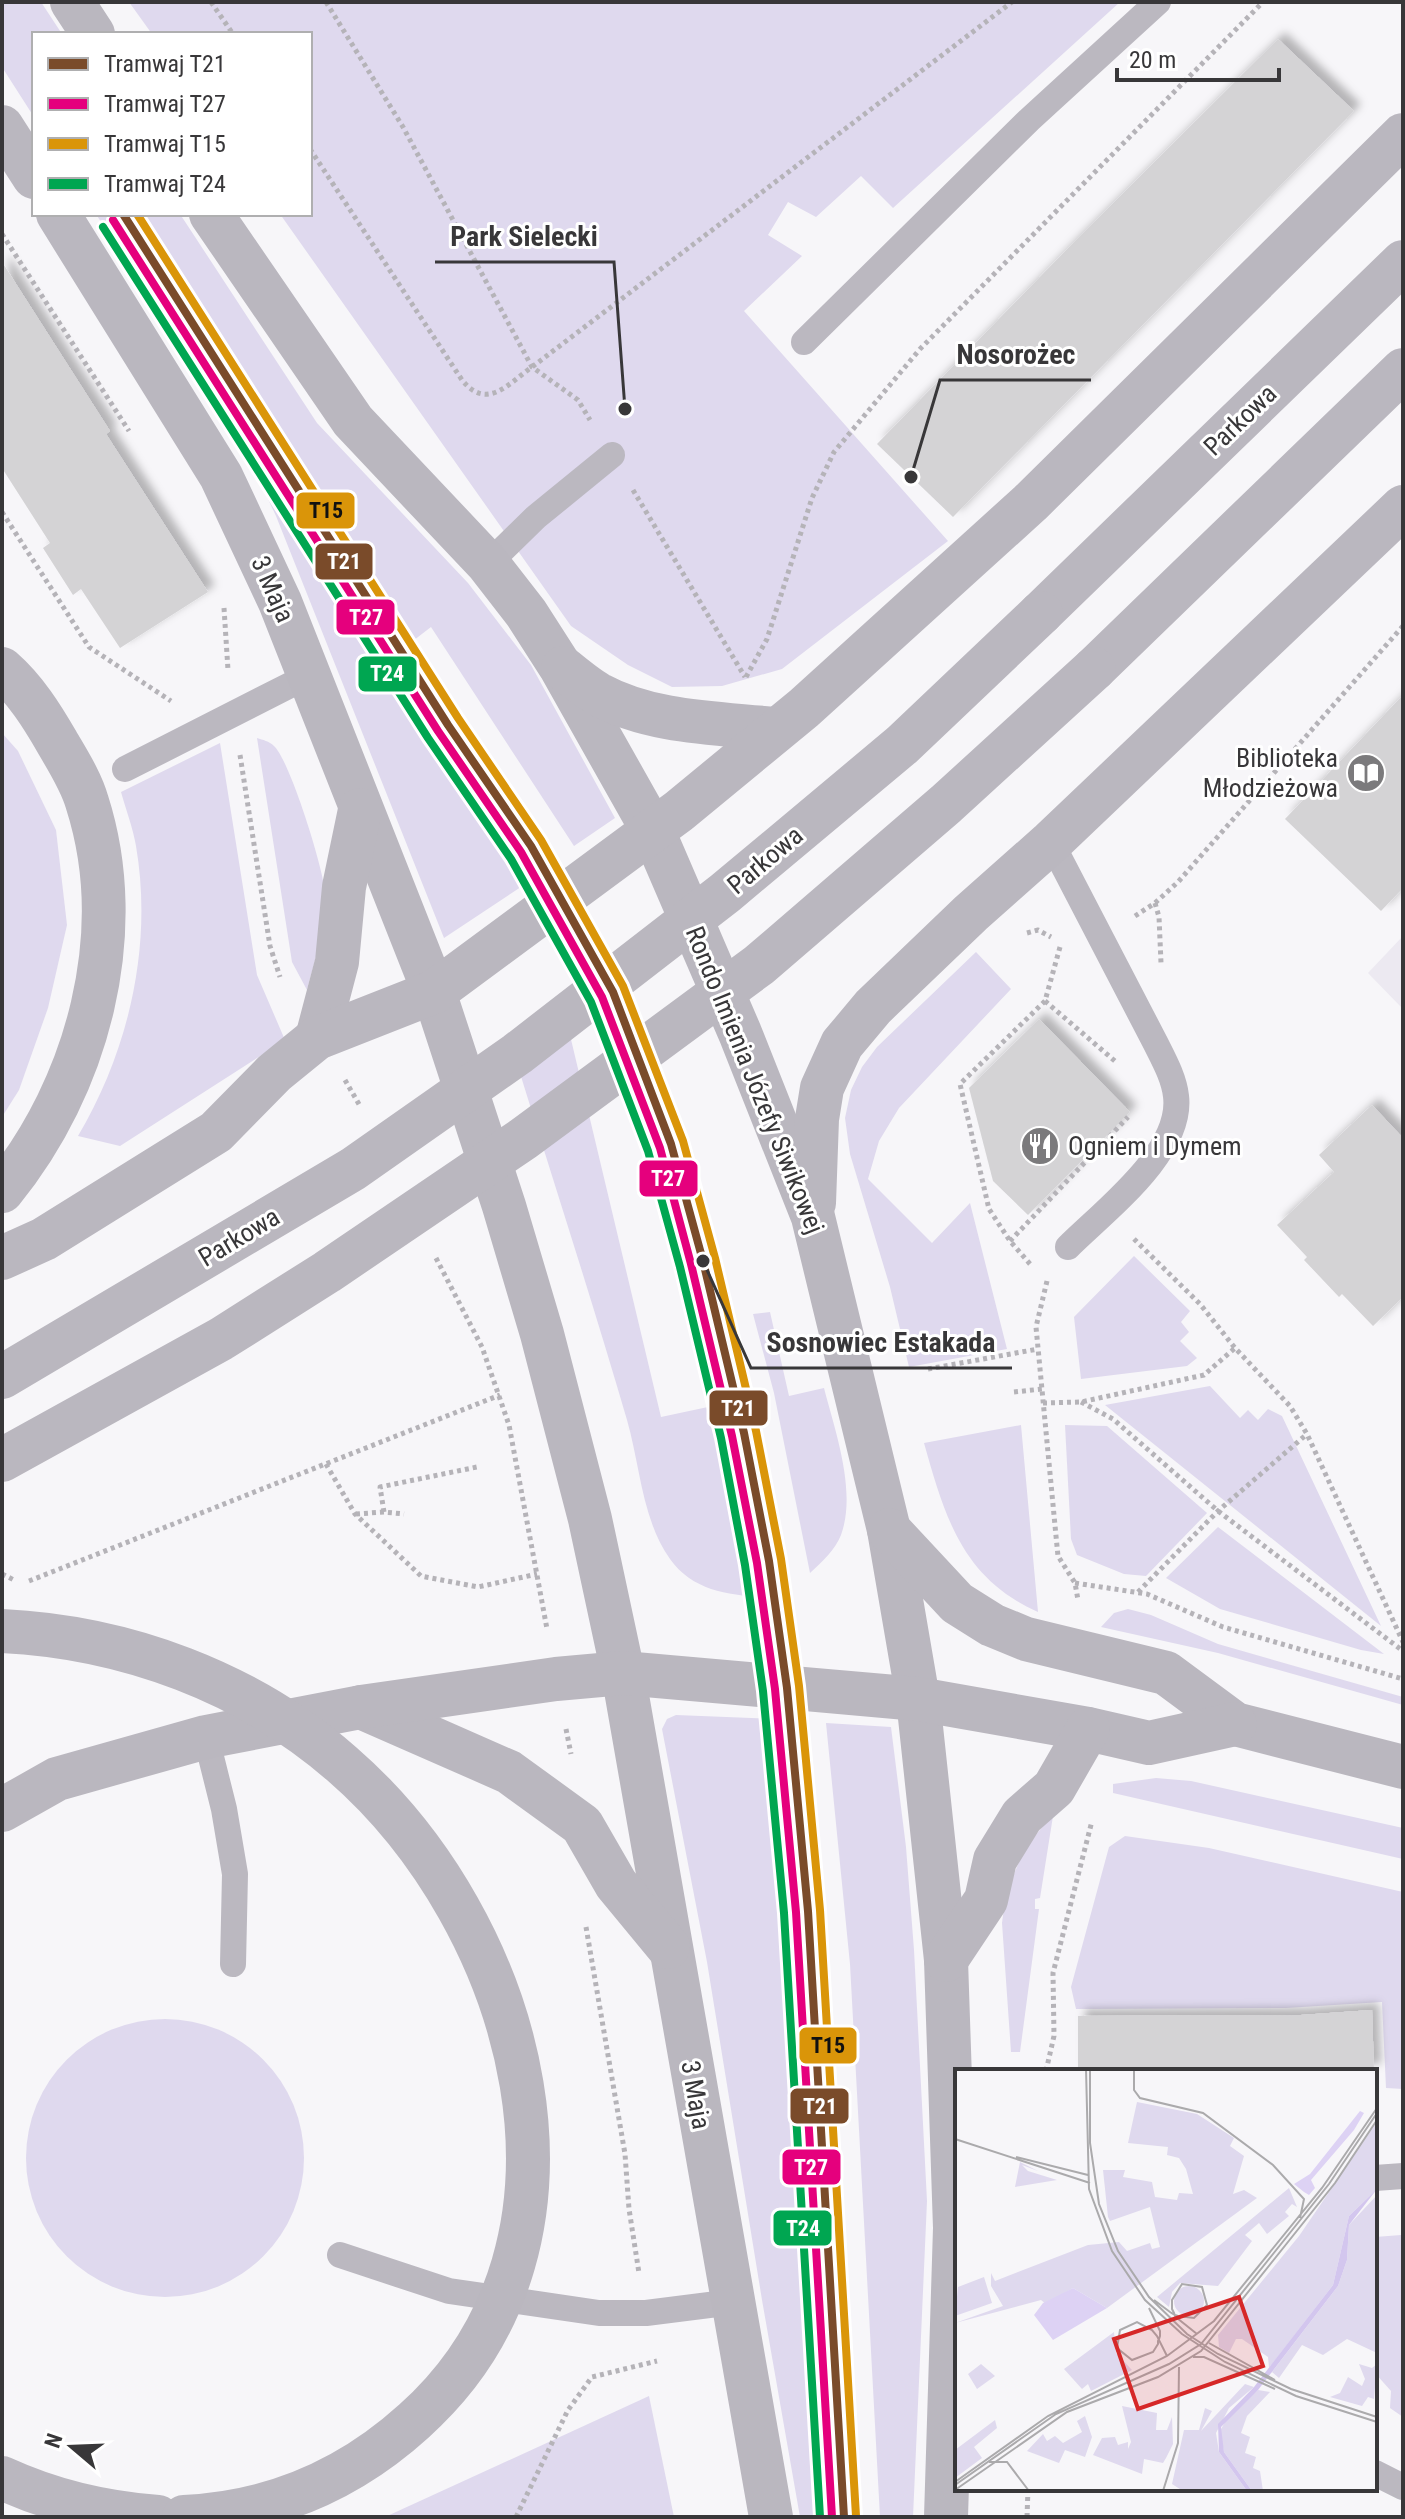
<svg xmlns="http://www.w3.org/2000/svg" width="1405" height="2519" font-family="'Roboto Condensed',sans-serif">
<defs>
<filter id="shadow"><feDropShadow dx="7" dy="-7" stdDeviation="4" flood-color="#0004"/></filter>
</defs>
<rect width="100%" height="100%" fill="#f7f6f9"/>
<path fill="#ece9f1" d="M1403,936V1009L1368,973Z"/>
<g fill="#dfd9ee">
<path d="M2,2H41L62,34H34V117L2,67Z"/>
<path d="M129,2H1120L893,208L861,176L816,217L788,202L768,235L802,256L744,311L948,541L782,669L722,686L672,687L628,665L571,626L280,214H310V34H152Z"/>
<path d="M96,214H180L317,423L468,583L531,665L615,818L574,846L431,627L392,657L536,877L444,938L276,516L250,461Z"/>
<path d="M2,733L18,751L56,830L67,925L48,1008L19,1090L2,1117Z"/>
<path d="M257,738C263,740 269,741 274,746C290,761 323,867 325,892C327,924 315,959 307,990L292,962Z"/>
<path d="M220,743L257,975L285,1040L120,1146L78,1136C129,1050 153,945 136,846C133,828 126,810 121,792Z"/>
<path d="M976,952L1011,989L899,1108L879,1141L868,1179L932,1243L970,1203L1007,1349L909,1367L890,1287L850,1154L845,1118L851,1090L862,1067L877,1047Z"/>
<path d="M569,1031L661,1417L722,1404L762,1597C727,1595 692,1590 670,1559C642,1520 640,1465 627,1420C593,1303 555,1187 519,1070Z"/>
<path d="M1134,1256L1190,1311L1181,1322L1189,1332L1180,1341L1197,1358L1187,1366L1081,1379L1074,1317Z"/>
<path d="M770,1312L789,1396L824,1388C835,1431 857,1491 841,1535C835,1550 822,1562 810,1573L774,1393L753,1314Z"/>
<path d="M1210,1386L1240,1418L1248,1410L1258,1420L1268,1409L1282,1416L1381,1626L1105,1405Z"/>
<path d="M1021,1425L1038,1612C962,1578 945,1517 924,1443Z"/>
<path d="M1065,1425L1107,1426L1207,1513L1146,1576L1124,1574L1077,1555L1071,1539Z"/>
<path d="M1218,1527L1384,1654L1361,1650L1220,1609L1166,1578Z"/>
<path d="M1128,1609L1151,1615L1218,1644L1403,1697V1705L1218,1653L1101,1627L1114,1613Z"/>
<path d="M676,1715L777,1719L816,2260L830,2517H800L762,2300L707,1962L662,1729L667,1719Z"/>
<path d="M826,1723L891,1727L906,1847L914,1950L927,2201L913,2517H880L850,1964Z"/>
<path d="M1156,1778L1191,1781L1403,1828V1859L1113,1793V1784Z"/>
<path d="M1053,1816L1040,1898L1035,1899V1909H1039L1020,2052H1011L1002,1923C1007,1882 1022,1845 1053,1816Z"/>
<path d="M1125,1836L1209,1848L1403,1892V2089L1386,2088L1382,2002L1286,2008L1076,2009L1071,1987L1109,1847Z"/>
<circle cx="165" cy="2158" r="139"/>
<path d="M1403,2214V2417L1390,2408L1391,2391L1375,2373V2237L1401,2235Z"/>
<path d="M649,2396L674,2517H385Z"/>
</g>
<g fill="#d4d3d5" filter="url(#shadow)">
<path d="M1278,39L1354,111L953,517L877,444L1076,240Z"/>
<path d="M2,262L110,431L106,434L208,592L120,648L81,589L73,595L43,548L50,543L2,468Z"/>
<path d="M1403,695V888L1381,911L1285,819Z"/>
<path d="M1039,1019L1130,1112L1028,1215L993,1181L969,1088Z"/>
<path d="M1372,1105L1403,1138V1297L1373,1326L1342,1294L1339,1297L1304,1260L1307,1257L1277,1225L1334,1172L1319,1155Z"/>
<path d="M1372,2010L1374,2071H1078V2016L1301,2015Z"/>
</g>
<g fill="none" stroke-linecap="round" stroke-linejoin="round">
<g stroke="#b5b3b8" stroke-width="5" stroke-dasharray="4 4" stroke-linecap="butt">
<path d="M211,2L233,34"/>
<path d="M326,2L403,127L532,367L578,400L590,420"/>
<path d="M310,149L462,380C487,411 508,384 532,367L1012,2"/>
<path d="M2,234L129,431"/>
<path d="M633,490L745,677"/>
<path d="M2,512L89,647L171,701"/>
<path d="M224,608L228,670"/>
<path d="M746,677L767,639L812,498L834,452L920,349L1263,2"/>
<path d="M240,755L270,946L280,977"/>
<path d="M1155,903L1159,917L1161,963"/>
<path d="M1135,916L1155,903L1178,882L1403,626"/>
<path d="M1027,933L1038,930L1051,937"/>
<path d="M1060,947L1045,1001L1116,1062"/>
<path d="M345,1080L360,1106"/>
<path d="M1134,1239L1200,1304L1235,1348L1290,1406L1307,1434L1403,1642"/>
<path d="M1010,1241L1128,1117"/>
<path d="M436,1258L482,1347L509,1425L547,1629"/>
<path d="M1030,1264L1010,1241L989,1209L960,1084L1045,1001"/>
<path d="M1047,1281L1036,1327L1056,1536L1058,1556L1075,1583L1078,1600"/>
<path d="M928,1369L1038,1349"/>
<path d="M1014,1392L1042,1389"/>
<path d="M1081,1402L1113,1419L1218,1511L1403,1651"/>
<path d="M1043,1403L1081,1402L1204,1375L1235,1348"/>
<path d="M326,1464L355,1514L421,1576L478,1587L537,1574"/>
<path d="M384,1512L380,1487L477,1467"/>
<path d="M356,1514L384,1512L404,1514"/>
<path d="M2,1574L14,1580"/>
<path d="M29,1581L500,1395"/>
<path d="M1075,1583L1147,1594L1223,1627L1403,1679"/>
<path d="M1138,1592L1218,1511L1307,1434"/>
<path d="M566,1729L571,1754"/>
<path d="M586,1927L625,2154L629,2209L639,2273"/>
<path d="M1046,2071L1054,2036L1053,1973L1092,1821"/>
<path d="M516,2517L568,2410L592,2377L657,2361"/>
<path d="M1027,2517L1028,2489"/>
</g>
<g stroke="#bbb8c0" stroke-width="26">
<path d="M804,342L1029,120L1158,2"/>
<path d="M488,564L536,517L612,455"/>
<path d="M125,769L310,675"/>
<path d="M1051,842L1156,1044C1164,1060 1174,1078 1176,1096C1183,1152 1104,1211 1068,1247"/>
<path d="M206,1737L224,1809L235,1874L233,1964"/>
<path d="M1375,2178L1403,2176"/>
<path d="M340,2255L449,2291L599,2313H646L733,2302"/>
<path d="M1375,2473L1403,2487"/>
</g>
<g stroke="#bab7bf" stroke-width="44">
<path d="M72,2L93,34"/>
<path d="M2,127L34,177"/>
<path d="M58,214L221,476L280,602L434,992L504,1206L542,1334L590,1519L623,1673L771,2517"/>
<path d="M211,214L353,421L488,564L526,613L560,666L653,831L740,1033L813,1217L889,1530L918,1699L946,1960L955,2228L946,2517"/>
<path d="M1041,613L1403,262"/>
<path d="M563,668C574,677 586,687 598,694C651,723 717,723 775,729"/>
<path d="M2,669C25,689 42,716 57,742C68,761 81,781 87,802C129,933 88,1086 2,1191"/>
<path d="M1094,669L1403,370"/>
<path d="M317,1038L337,962L344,887L360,810"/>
<path d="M814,1203L817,1119L822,1088L842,1044L873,1007L971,913L1051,842L1403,507"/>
<path d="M2,1258L44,1239L216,1132L274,1073L317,1038L434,992L679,811L804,708L1030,503L1403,135"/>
<path d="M889,1530L957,1603L992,1625L1026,1639L1166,1673L1235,1724L1403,1767"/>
<path d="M361,1707L509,1772L582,1825L616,1884L668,1947"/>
<path d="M2,1810L57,1779L206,1737L361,1707L556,1679L623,1673L918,1699L1088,1729L1149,1743L1235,1724"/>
<path d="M946,1960L986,1900L995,1860L1022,1816L1054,1788L1088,1729"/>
<path d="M2,2478C52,2501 104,2513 158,2517"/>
</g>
<g stroke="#bab7bf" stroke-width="44">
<path d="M2,1377L353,1169L517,1054L725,893L902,745L1041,613"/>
<path d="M2,1460L221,1339L327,1272L523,1139L759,965L946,804L1094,669"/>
<path d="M2,1631C126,1637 248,1682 342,1764C524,1922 615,2241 414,2421C349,2480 272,2513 184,2517"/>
</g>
<defs>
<path id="tram-1" d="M123,214L448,725L531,846L613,992L671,1144L703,1261L744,1433L769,1561L787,1688L808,1911L844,2517"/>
<path id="tram-2" d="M113,220L438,731L521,852L602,997L660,1148L691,1264L732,1436L757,1563L775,1689L796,1912L832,2517"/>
<path id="tram-3" d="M137,214L458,718L541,840L623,986L683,1141L715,1258L756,1431L781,1559L799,1686L820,1910L856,2516"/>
<path id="tram-4" d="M103,227L428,738L511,859L591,1002L648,1151L680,1267L721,1438L745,1565L763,1691L784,1913L820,2517"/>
</defs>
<use href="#tram-1" stroke="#fff" stroke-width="14"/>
<use href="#tram-2" stroke="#fff" stroke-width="14"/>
<use href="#tram-3" stroke="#fff" stroke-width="14"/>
<use href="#tram-4" stroke="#fff" stroke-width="14"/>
<use href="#tram-1" stroke="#7a4b2a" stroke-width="8"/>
<use href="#tram-2" stroke="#e5007d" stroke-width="8"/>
<use href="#tram-3" stroke="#da9509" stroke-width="8"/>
<use href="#tram-4" stroke="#00a651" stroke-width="8"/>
</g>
<defs>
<symbol id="library-disc" viewBox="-11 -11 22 22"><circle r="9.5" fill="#7b7a7c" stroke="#fff"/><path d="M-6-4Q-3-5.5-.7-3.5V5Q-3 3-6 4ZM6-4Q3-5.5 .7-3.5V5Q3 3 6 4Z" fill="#fff"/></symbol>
<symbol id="restaurant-disc" viewBox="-11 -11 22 22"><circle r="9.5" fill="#7b7a7c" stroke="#fff"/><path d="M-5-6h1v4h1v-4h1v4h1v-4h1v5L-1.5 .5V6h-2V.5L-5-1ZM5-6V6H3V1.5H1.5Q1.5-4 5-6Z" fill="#fff"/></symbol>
</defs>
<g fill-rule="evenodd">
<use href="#library-disc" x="1344" y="751" width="44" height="44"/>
<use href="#restaurant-disc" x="1018" y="1124" width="44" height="44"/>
</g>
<g text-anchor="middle" stroke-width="6" stroke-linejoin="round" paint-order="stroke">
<g font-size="26" fill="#383739" stroke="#fff">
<text transform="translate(1240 420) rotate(-44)" y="9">Parkowa</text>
<text transform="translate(273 589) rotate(66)" y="9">3 Maja</text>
<text transform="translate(765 860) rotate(-40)" y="9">Parkowa</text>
<text transform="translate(755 1080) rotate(68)" y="9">Rondo Imienia Józefy Siwikowej</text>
<text transform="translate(239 1237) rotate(-31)" y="9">Parkowa</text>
<text transform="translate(696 2095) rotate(80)" y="9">3 Maja</text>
</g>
<g font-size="26" fill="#383739" stroke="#fff" text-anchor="end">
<text x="1338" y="767">Biblioteka<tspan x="1338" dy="30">Młodzieżowa</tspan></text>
<text x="1068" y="1155" text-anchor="start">Ogniem i Dymem</text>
</g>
</g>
<g transform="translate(955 2069)">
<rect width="422" height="422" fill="#f7f6f9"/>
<path d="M182,33L242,45L279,69L275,77L289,87L278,125L289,121L302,129L152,239L118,219L91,235L86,231L0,254L48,237L36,217V204L40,212L133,176L164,173L172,182L195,174L197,180L205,178L195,138L155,152L153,148L148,101H170L168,108L197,113L200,128L222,131L224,124L238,125L231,100L224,89L212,86L213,78L173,74ZM422,53V120L394,147L378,216L314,299L313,288L287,270H281L274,284L264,278L263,266L344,167ZM65,93L83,102L67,96L73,102L102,111L60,118ZM334,119L342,138L337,135L330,143L334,147L312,165L304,154L290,166L297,172L263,217L225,214L217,223L214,238L202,228ZM422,126V284L392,270L368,286L347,276L324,309L317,303L383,217L392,191L394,156ZM29,208L37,234L0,247L3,218ZM219 232a15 15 0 1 1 30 0a15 15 0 1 1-30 0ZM159,263L161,284L177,301L136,322L133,315L127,320L109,300ZM26,295L40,307L22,320L13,305ZM404,295L417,299L422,295L419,330L413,328L407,337L375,328L385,324L393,308L407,317L410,310ZM290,315L299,318L274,339L261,364L264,383L292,422H228L217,415L229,361H244L250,339L257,342L246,362ZM303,321L315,323L292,347L286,364L295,368L290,384L301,388L298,399L305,402L308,422H297L269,383L265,362L275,344ZM167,337L202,344L201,361H212L217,348L218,375L211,389L208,394L189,390L187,405L138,386L147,369L160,368L163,376L173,373V380L176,373ZM130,347L137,368L130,388L110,381L104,394L72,382L88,365L92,372L100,367L108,374L127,363L122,352ZM40,351L42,359L19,378L27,389L0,409V381Z" fill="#dfd9ee"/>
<path d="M405,42L409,44L399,61L356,111L360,119L354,126L349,123L339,115L355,105ZM118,219L152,239L98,271L79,246L88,234Z" fill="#ddd2f4"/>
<path d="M422,120L394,156L392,191L383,217L303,321L266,358L269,383L297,422H292L264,383L263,355L299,318L378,216L394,147Z" fill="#d3c6ee"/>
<path fill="none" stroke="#abaaac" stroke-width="2" d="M131,0L134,120L157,182L190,231L227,265L270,293L341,327L422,353M135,0V74L144,135L163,182L194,228L232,265L263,285L336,320L422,348M179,0V21L185,29L248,44L318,96L349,130L345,149M0,70L135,114M61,88L133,106M199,231L215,243L218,245L220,246L223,247L239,249L252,236L247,218L227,215L217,231V240L219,244L220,247L222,249L242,265M194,239L205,262V267L204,270L203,272V275L198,283L177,291L162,279L165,261L182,253L197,261L202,267L212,287M254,274L320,311M238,288H249L320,320M34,393H52L74,422M0,413L93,347L212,287L259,252L367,119L422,39M0,416L101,345L214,295L246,275L374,115L422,44M0,421L112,343L203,308L246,282L380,114L422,51M208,422L223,374L224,298"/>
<path fill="#d62828" fill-opacity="0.15" stroke="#d62828" stroke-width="4" d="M284,228L308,297L183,340L159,270Z"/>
<rect width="422" height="422" fill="none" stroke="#383739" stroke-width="4"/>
</g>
<path fill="none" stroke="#383739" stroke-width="3" d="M625 409L614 262H435M911 477L940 380H1091M703 1261L751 1368H1012"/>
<g fill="#383739" stroke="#fff" stroke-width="3">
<circle cx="625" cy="409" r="8"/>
<circle cx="911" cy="477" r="8"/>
<circle cx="703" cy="1261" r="8"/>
</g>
<g font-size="28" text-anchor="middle" font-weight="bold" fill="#383739" stroke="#fff" stroke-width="6" stroke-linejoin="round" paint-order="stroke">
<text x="524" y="246">Park Sielecki</text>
<text x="1016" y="364">Nosorożec</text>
<text x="881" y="1352">Sosnowiec Estakada</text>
</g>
<g stroke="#fff" stroke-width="3">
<rect x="295" y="491" width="61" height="39" rx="8" fill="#da9509"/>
<rect x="314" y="542" width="60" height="39" rx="8" fill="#7a4b2a"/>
<rect x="335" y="598" width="61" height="38" rx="8" fill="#e5007d"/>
<rect x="357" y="655" width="61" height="38" rx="8" fill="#00a651"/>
<rect x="638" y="1159" width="61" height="39" rx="8" fill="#e5007d"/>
<rect x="708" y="1389" width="61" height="38" rx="8" fill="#7a4b2a"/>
<rect x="798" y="2026" width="60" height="39" rx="8" fill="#da9509"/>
<rect x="789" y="2087" width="61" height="38" rx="8" fill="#7a4b2a"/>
<rect x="781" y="2148" width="61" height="38" rx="8" fill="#e5007d"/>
<rect x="772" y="2209" width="61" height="38" rx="8" fill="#00a651"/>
</g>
<g font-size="22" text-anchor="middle" font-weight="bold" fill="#fff">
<text x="344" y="569">T21</text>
<text x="366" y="625">T27</text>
<text x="387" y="681">T24</text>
<text x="668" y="1186">T27</text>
<text x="738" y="1416">T21</text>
<text x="820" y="2114">T21</text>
<text x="811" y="2175">T27</text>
<text x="803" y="2236">T24</text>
</g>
<g font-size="22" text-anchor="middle" font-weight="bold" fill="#111">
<text x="326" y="518">T15</text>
<text x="828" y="2053">T15</text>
</g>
<rect width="1405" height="2519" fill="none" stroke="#383739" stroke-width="8"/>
<rect x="32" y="32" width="280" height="184" fill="#ffffff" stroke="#afafb0" stroke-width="2"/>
<rect x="48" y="58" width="40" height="12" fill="#7a4b2a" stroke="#afafb0" stroke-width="2"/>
<text x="104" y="72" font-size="24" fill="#383739">Tramwaj T21</text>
<rect x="48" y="98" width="40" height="12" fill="#e5007d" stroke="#afafb0" stroke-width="2"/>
<text x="104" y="112" font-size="24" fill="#383739">Tramwaj T27</text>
<rect x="48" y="138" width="40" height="12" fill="#da9509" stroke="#afafb0" stroke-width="2"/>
<text x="104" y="152" font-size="24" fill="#383739">Tramwaj T15</text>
<rect x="48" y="178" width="40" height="12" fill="#00a651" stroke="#afafb0" stroke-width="2"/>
<text x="104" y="192" font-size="24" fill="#383739">Tramwaj T24</text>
<g transform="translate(72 2447) rotate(289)" stroke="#ffffff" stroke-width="6" paint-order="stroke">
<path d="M0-6L14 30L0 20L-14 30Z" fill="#383739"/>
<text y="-12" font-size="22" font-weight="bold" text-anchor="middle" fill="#383739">N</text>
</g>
<path d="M1117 68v12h162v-12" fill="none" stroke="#383739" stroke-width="4"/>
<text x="1129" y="68" font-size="24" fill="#383739" stroke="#ffffff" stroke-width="6" paint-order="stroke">20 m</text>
</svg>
